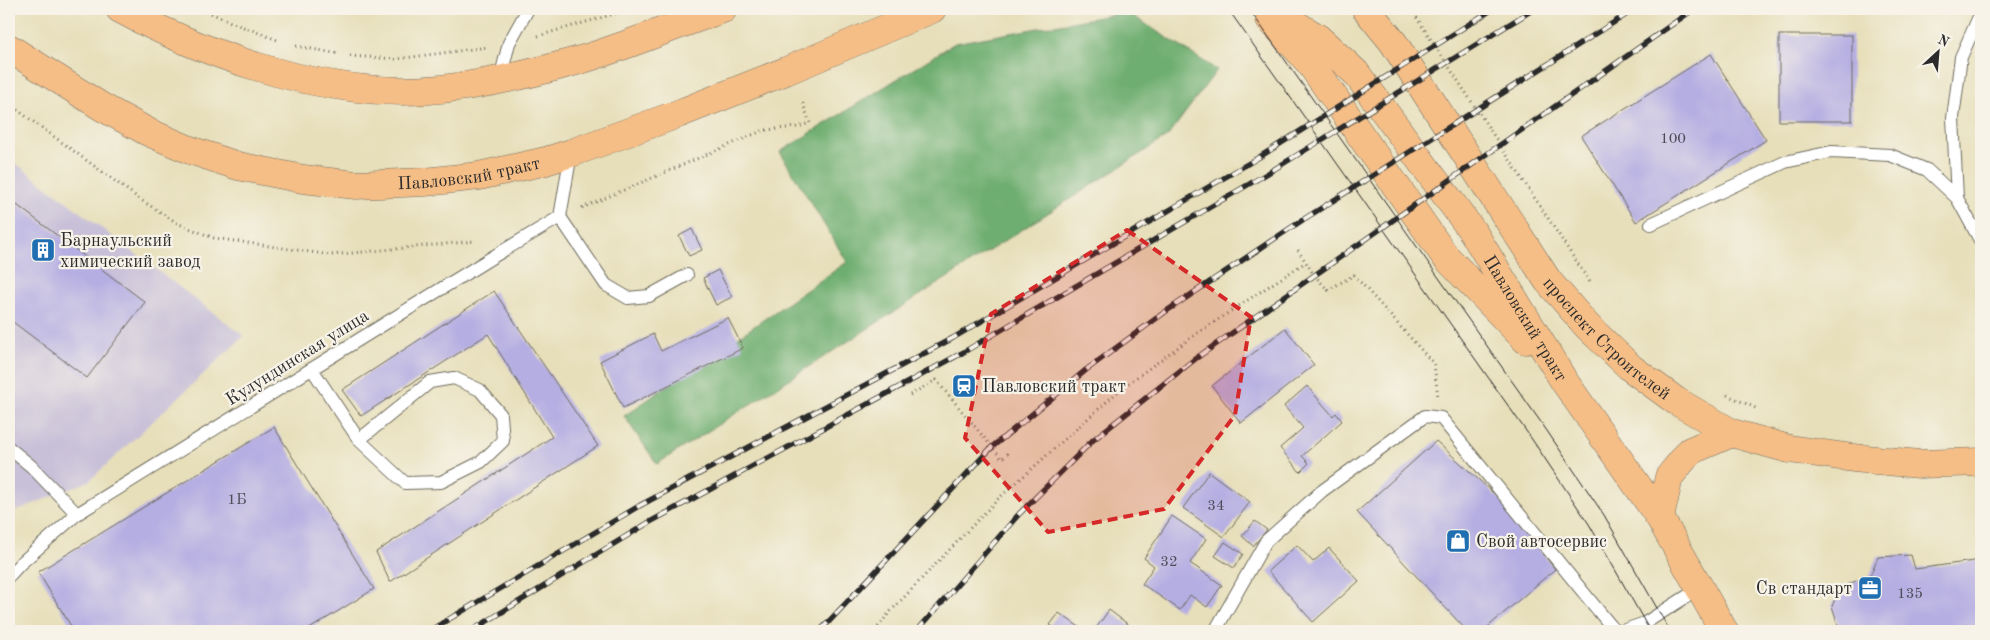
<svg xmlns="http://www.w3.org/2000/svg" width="1990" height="640" font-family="'Old Standard TT',serif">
<rect width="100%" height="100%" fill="#f7f3e8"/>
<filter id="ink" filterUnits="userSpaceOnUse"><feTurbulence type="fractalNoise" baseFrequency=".02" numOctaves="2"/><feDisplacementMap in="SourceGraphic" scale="10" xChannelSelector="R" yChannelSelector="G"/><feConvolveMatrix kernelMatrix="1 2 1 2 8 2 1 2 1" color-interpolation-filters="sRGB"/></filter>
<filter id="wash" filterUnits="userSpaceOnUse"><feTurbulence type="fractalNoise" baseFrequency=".0096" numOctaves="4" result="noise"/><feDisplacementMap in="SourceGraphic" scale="20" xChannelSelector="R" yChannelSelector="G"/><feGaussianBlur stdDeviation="1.12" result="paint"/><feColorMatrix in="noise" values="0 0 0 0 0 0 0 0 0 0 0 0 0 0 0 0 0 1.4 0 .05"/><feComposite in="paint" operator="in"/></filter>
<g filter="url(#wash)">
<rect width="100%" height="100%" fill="#e7dfba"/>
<path fill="#c8c0d8" d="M9,158L244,336L89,481L9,514Z"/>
<path fill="#6eae70" stroke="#4c6c4e" d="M1127,12L1217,70L1168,136L657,464L624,416L847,262L780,152L955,43Z"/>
<g id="blocks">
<g fill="#b5aee2">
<rect x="1779" y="35" width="73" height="86"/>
<path d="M1711,54L1766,140L1636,222L1581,136Z"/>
<path d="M9,199L145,302L87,378L9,319Z"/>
<path d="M692,229L702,250L689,256L679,236Z"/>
<path d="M718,270L732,297L716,305L703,278Z"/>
<path d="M494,291L598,446L390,582L376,552L552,437L488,334L361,416L342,390Z"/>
<path d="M728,318L743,348L623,408L600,361L653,334L661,351Z"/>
<path d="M1285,328L1314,365L1241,423L1212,386Z"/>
<path d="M1307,386L1333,416L1336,413L1342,421L1302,456L1309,463L1300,472L1280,448L1303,428L1284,406Z"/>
<path d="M274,427L374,589L306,631H74L38,572Z"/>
<path d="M1436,441L1500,499L1555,569L1483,631H1467L1357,512Z"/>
<path d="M1209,472L1250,502L1224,537L1183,508Z"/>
<path d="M1172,516L1206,539L1190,563L1222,585L1207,607L1190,595L1180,610L1142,584L1154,566L1144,558Z"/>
<path d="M1255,521L1267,530L1253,546L1242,536Z"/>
<path d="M1225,542L1243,554L1234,568L1215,556Z"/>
<path d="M1297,545L1313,562L1329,548L1359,581L1313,622L1268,571Z"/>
<path d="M1911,555L1915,569L1981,560V631H1843L1839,628L1832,606L1840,588L1858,580L1867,583L1878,557Z"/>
<path d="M1109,610L1137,631H1094Z"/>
<path d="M1059,613L1085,631H1059L1050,625Z"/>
</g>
</g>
</g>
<g filter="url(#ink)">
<use href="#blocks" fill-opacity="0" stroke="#6d6a5d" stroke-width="1"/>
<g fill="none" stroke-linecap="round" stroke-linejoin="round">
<defs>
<g id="service">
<path d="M500,79L509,43L528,9"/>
<path d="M1957,198L1953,118L1961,57L1978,19L1981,17"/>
<path d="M560,217L606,285L628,298L649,296L687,275"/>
<path d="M1651,224L1785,162L1831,152L1890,155L1927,170L1957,198L1981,242"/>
<path d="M312,369L359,440L405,483L441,482L481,462L503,441L501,415L480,390L454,378L430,382L359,440"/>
<path d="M9,448L31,466L77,514"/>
<path d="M9,576L20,564L77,514L491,258L560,217L571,153"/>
<path d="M1215,631L1266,541L1322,491L1425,416L1441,418L1615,631"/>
<path d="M1622,631L1645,623L1700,588"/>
</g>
<g id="primary">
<path d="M120,9C203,54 307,90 402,91C461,91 524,76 580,60C628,46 675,25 723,9"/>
<path id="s1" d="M1270,9L1318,38L1356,73L1473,232L1564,381L1660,518L1724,631"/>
<path id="s2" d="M1366,9L1393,42L1548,281L1587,326L1631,368L1676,401L1732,433L1789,449L1853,458L1920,464L1981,462"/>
<path d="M1270,19L1310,63L1445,256L1526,340"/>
<path id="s3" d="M9,48L102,107L148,132L190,150L238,166L303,179L356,185L425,182L479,176L546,161L571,153L678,114L786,71L932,9"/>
<path d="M1660,518L1669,477L1690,451L1732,433"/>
</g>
</defs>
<use href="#service" stroke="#6d6a5d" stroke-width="14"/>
<use href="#primary" stroke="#6d6a5d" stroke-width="29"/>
<g stroke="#6d6a5d" stroke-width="3" stroke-dasharray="1 4" stroke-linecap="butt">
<path d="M202,9L233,23L280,41"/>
<path d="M1411,9L1591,284"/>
<path d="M538,36L631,9"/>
<path d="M296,46L339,54"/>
<path d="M350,56L397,59L488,47"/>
<path d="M9,104L141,200L179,224L214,238L331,255L476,241"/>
<path d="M582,208L764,130L798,127L810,123L802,101"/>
<path d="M1298,250L1314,275L1328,290L1354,275L1434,364L1438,397"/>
<path d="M910,395L936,380L1002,459L1008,453"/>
<path d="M1727,395L1758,409"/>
<path d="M875,631L889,613L998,499L1122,388L1199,332L1306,262"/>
</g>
<use href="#service" stroke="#fff" stroke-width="12"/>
<use href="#primary" stroke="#f6be87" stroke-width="28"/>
<g stroke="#2b2b2b" stroke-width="1">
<path d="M1228,9L1531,438L1589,524L1650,631"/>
<path d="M1249,9L1545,428L1604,515L1670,631"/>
</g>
<defs>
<g id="rail">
<path d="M429,631L639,506L953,338L1261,156L1493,9"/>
<path d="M471,631L648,523L962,353L1268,173L1534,9"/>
<path d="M820,631L992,447L1086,370L1165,312L1301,221L1635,9"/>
<path d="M917,631L1019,514L1093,440L1195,359L1694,9"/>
</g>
</defs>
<use href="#rail" stroke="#2b2b2b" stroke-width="5.5"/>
<use href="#rail" stroke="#f7f3e8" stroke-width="4" stroke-dasharray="11" stroke-linecap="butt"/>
</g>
</g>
<path fill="#d62828" fill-opacity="0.2" stroke="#d62828" stroke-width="4" stroke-dasharray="10 6" stroke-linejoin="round" d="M1127,230L1251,317L1235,415L1164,509L1048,532L965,438L991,314Z"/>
<defs>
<symbol id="building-square" viewBox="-11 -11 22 22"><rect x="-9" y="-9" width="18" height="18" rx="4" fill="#1f6fb2" stroke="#f7f3e8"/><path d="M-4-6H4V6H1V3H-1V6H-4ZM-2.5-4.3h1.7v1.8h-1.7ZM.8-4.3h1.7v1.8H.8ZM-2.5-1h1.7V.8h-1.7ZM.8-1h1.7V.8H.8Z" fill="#fff"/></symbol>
<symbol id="station-square" viewBox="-11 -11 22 22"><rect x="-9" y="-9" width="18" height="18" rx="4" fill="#1f6fb2" stroke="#f7f3e8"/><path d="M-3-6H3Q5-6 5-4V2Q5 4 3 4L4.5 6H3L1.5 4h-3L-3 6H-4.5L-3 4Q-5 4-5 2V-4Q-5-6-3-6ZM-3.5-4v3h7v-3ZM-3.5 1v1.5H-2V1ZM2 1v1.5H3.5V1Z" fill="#fff"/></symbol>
<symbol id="shop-square" viewBox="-11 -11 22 22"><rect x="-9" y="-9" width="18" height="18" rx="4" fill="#1f6fb2" stroke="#f7f3e8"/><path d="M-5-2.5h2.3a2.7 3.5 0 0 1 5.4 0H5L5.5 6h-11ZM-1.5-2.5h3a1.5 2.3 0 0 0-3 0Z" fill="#fff"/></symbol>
<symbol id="office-square" viewBox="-11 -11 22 22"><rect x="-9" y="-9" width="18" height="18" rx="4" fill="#1f6fb2" stroke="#f7f3e8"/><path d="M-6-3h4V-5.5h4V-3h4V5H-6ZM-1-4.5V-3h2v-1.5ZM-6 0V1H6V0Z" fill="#fff"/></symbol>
</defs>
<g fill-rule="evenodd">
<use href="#building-square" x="29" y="236" width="28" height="28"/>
<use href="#station-square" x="950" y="372" width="28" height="28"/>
<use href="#shop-square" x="1444" y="527" width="28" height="28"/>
<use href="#office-square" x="1856" y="574" width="28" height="28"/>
</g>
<g text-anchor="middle" stroke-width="4.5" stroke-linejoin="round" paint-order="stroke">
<g font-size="15" fill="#4e4c59">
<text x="1673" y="143">100</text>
<text x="237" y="504">1Б</text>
<text x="1216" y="510">34</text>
<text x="1169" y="566">32</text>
<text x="1910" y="598">135</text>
</g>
<g font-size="18" fill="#2b2b2b" stroke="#f7f3e8">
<text dy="6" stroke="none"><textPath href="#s3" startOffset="492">Павловский тракт</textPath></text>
<text dy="6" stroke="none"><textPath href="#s1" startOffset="406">Павловский тракт</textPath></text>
<text dy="6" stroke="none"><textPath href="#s2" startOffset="410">проспект Строителей</textPath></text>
<text transform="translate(297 357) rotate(-32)" y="6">Кулундинская улица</text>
</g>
<g font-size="18" fill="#2b2b2b" stroke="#f7f3e8" text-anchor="start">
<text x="60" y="246">Барнаульский<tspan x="60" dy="21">химический завод</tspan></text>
<text x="982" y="392">Павловский тракт</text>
<text x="1476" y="547">Свой автосервис</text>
<text x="1852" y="594" text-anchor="end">Св стандарт</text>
</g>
</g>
<rect width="1990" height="640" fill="none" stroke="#f7f3e8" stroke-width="30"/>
<g transform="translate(1938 52) rotate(26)" stroke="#f7f3e8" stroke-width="4" paint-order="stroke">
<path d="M0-4L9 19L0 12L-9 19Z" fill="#2b2b2b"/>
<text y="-8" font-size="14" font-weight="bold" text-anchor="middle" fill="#2b2b2b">N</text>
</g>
</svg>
